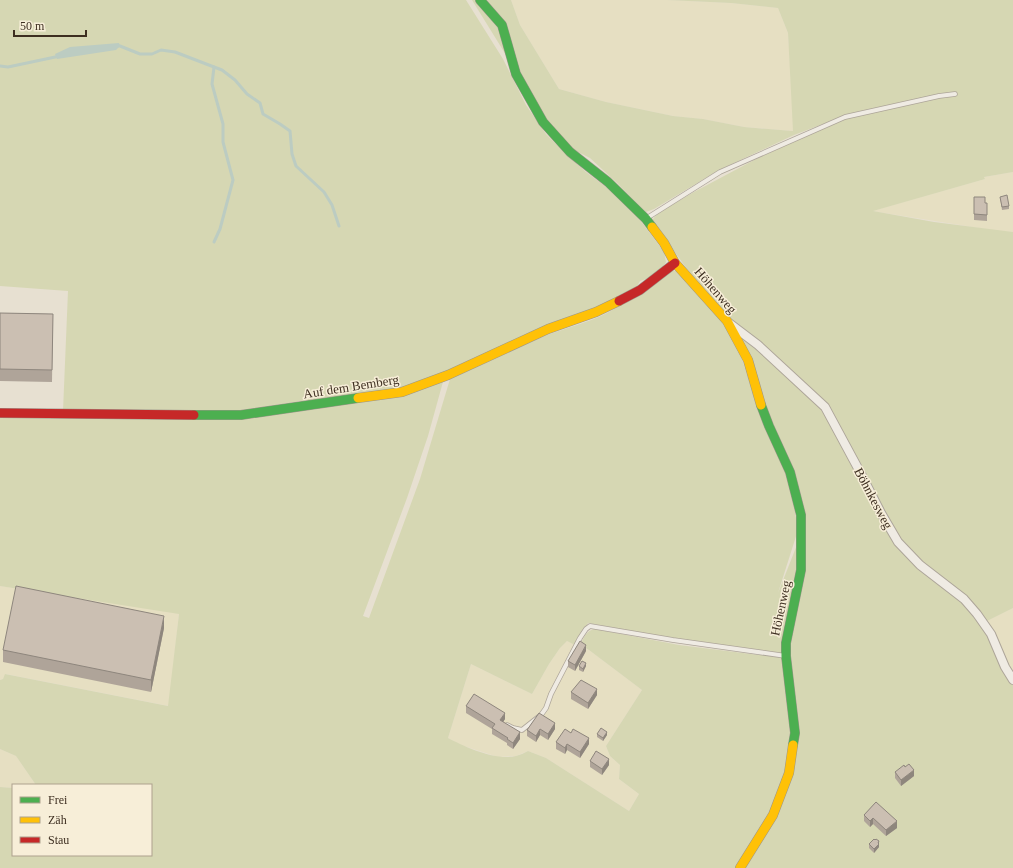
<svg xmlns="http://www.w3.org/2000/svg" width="1013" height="868" font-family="Georgia,serif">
<rect width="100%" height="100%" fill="#e7e0d1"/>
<g fill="#e6dfc2">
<path d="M511,0H667L731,3L778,8L788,33L794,131L744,127L703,119L673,116L606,102L559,89L520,25Z"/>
<path d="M1013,172V232L998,231L872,211L985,179L984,177Z"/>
<path d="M0,586L179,613L169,706L6,674L3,679L0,680Z"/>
<path d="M1013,608V678L985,622Z"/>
<path d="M567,641L589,650L642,690L606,746L610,756L620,765L619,779L639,794L629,811L546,758L528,751L516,756L498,757L461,745L448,738L471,664L532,694L549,664L560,648Z"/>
<path d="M0,749L16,756L36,785H13V788L0,787Z"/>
</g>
<path fill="#d6d7b3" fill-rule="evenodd" d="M0,0H466L503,59L526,105L546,134L567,155L586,172L610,190L634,212L664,252L666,262L660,271L649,278L640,281L636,288L599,310L545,329L474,358L446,371L428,436L407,498L363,616L369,618L420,479L450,379C482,365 514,349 547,335C566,328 590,322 607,313C629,301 650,286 670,271H676L683,276L723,322L733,338L742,359L753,393L766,426L786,473L792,492L798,530L778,593L806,522L790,471L760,396L742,340L725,312L687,269L653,222V219L658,213L694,192L756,159L824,127L823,124L794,135L719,170L654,209L646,212L639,206L617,183L590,158L576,151L552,128L534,104L514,68L472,0H511L520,25L559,89L606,102L673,116L703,119L744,127L793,131L788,33L778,8L731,3L667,0H1013V172L984,177L985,179L873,211L934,222L1013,232V608L985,622L965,599L931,573L905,546L901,548C911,558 920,568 930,576C946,589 964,599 977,615C994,635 997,663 1013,682V868H0V787L13,788V855H151V785H36L16,756L0,749V680L3,679L5,674L168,706L179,614L0,586V415L234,418L318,409L308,400L244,410L169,413L63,411L68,291L0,286ZM588,623L658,636L760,651L759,655L679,645L595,629C586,630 584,638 580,645L589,650L642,690L606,746L610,756L620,765L619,779L639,794L629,811L546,758L528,751C524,753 520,755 516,756C496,761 465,747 448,738L471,664L532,694L549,664L560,648L567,641L575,645Z"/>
<path fill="#bcccc2" d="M119,43L120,46L116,50L57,59L55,54L70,47Z"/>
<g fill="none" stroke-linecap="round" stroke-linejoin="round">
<g stroke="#bcccc2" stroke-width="3">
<path d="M117,46H120L140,54H152L161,50L175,52L214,67L222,70L235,80L247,94L260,103L263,114L280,124L290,131L292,154L296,166L324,192L332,205L339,226"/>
<path d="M0,66L8,67L60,56"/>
<path d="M214,242L220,229L233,180L223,142V124L212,84L214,67"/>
</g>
<defs>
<g id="lane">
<path d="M647,218L720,172L845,117L939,96L955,94"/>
<path d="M507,725L513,728L522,730L541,715L546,708L551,694L580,638L586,629L590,626L673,640L786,656"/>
</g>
<path id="street" d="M729,323L758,345L825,407L860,472L881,513L898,542L920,565L964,599L977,614L991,634L1005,667L1013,680"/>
<g id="fast">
<path d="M480,0L502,25L516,74L543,122L570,152L608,182L646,219L652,227"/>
<path d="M761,405L769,426L790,472L801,515V570L786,643V656L795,733L793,745"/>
<path d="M194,415H241L358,398"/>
</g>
<g id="slow">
<path d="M652,227L664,243L675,263L727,321L748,360L761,405"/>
<path d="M358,398L402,392L448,375L548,329L596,312L619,301"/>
<path d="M740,868L773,815L789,773L793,745"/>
</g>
<g id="jam">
<path d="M619,301L640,290L675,263"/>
<path d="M0,413L194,415"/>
</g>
</defs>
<use href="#lane" stroke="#ada599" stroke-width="5.5"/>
<use href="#street" stroke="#ada599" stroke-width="10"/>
<use href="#fast" stroke="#9c958a" stroke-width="10"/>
<use href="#slow" stroke="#9c958a" stroke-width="10"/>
<use href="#jam" stroke="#9c958a" stroke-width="10"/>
<use href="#lane" stroke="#efebe3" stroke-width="4"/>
<use href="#street" stroke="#efebe3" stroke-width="8"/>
<use href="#fast" stroke="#4caf50" stroke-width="9"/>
<use href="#slow" stroke="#ffc107" stroke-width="9"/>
<use href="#jam" stroke="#c62828" stroke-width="9"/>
</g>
<g fill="#afa499">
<path d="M974,197L985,203H987V221L974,220Z"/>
<path d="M1000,197L1009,206V209L1002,210Z"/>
<path d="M0,313L53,314L52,382L0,381Z"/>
<path d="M164,628L151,692L3,662V650Z"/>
<path d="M586,651L575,671L568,667V661Z"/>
<path d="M579,666H586L583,672L579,670Z"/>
<path d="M571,692L597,695L588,709L571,699Z"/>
<path d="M466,706L505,719L503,722L520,739L513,749L507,745V743L492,734V729L466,713Z"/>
<path d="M539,713L555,729L548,740L540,735L536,742L527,736V730Z"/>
<path d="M597,734L607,735L603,741L597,737Z"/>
<path d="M556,742L589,744L580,758L567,750L565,754L556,749Z"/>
<path d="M590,761L609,765L602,775L590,767Z"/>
<path d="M895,772L914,776L901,786L895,778Z"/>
<path d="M876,802L897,828L886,836L873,824L870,827L864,821V815Z"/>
<path d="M875,840L879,841V847L874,853L869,848V844Z"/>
</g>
<g fill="#8e867d">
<path d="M164,616V628L151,692V680Z"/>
<path d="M586,645V651L575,671V665Z"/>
<path d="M586,663V666L583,672V669Z"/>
<path d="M597,689V695L588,709V703Z"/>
<path d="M505,713V719L500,727V720Z"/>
<path d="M555,723V729L548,740V734Z"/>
<path d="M540,729V735L536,742V736Z"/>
<path d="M520,732V739L513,749V743Z"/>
<path d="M607,732V735L603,741V738Z"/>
<path d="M589,738V744L580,758V752Z"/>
<path d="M567,744V750L565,754V748Z"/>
<path d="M609,759V765L602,775V769Z"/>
<path d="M914,770V776L901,786V780Z"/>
<path d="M873,818V824L870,827V821Z"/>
<path d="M897,821V828L886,836V830Z"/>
<path d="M879,841V847L874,853V849Z"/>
</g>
<g fill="#cbbfb2" stroke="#8e867d">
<path d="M1007,195L1009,206L1002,207L1000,197Z"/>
<path d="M974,197H985V203H987V215L974,214Z"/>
<path d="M0,313L53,314L52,370L0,369Z"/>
<path d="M16,586L164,616L151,680L3,650Z"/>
<path d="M580,641L586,645L575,665L568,661Z"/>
<path d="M582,661L586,663L583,669L579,666Z"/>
<path d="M581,680L597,689L588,703L571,692Z"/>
<path d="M474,694L505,713L500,720L520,732L513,743L507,739L508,738L492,728L495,724L466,706Z"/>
<path d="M539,713L555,723L548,734L540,729L536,736L527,730Z"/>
<path d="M601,728L607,732L603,738L597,734Z"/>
<path d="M565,729L571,733L573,729L589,738L580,752L567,744L565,748L556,742Z"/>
<path d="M596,751L609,759L602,769L590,761Z"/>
<path d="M909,764L914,770L901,780L895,772L904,765L905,767Z"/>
<path d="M876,802L897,821L886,830L873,818L870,821L864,815Z"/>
<path d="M874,839L875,840L876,839L879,841L878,843L879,844L874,849L869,844Z"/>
</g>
<g text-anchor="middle" stroke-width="3" stroke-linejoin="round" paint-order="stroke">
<g font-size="13" fill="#3d2e20" stroke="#f7eed8">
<text transform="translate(716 290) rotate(49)" y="5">Höhenweg</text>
<text transform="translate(351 386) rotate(-9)" y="5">Auf dem Bemberg</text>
<text transform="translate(874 498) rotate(62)" y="5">Böhnkesweg</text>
<text transform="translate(780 608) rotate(-78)" y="5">Höhenweg</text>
</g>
</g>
<rect x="12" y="784" width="140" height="72" fill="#f7eed8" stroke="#ada18e"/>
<rect x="20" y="797" width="20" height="6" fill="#4caf50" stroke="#ada18e"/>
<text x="48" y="804" font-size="12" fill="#3d2e20">Frei</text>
<rect x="20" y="817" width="20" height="6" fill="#ffc107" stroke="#ada18e"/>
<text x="48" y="824" font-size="12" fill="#3d2e20">Zäh</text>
<rect x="20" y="837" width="20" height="6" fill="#c62828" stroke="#ada18e"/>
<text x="48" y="844" font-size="12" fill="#3d2e20">Stau</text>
<path d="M14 30v6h72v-6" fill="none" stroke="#3d2e20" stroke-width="2"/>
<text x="20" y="30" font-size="12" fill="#3d2e20" stroke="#f7eed8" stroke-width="3" paint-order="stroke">50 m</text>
</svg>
